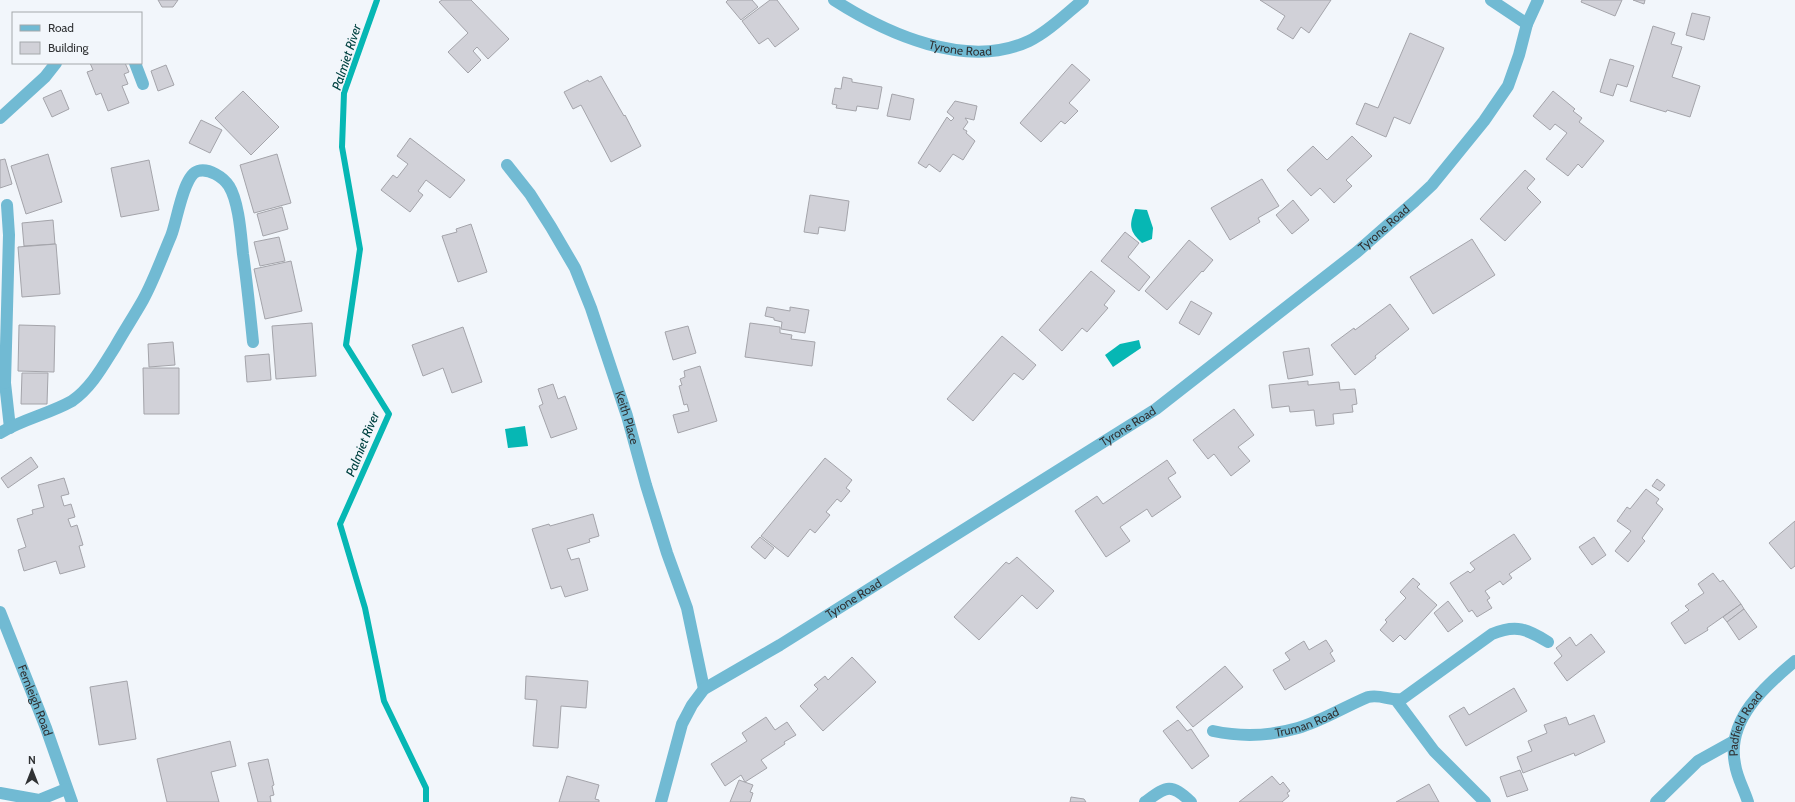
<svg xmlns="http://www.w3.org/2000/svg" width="1795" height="802" font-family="Cabin,sans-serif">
<rect width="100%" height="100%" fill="#f2f6fb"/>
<g fill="#06b7b4">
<path d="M1135,209L1147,210L1153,228L1152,239L1142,243C1129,231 1129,225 1135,209Z"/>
<path d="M1139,340L1141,348L1113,367L1105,355L1120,344Z"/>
<path d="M525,426L528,446L508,448L505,429Z"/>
</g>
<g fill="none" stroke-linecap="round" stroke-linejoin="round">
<path stroke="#06b7b4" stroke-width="6" d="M377,0L344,93L342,147L360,249L346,345L389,414L340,524L365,608L384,701L426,788V802"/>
</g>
<g fill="#d1d1d8" stroke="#a4a4aa">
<path d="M158,0H178L173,7H162Z"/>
<path d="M442,0H471L509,39L488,59L477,47L473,51L481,60L468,73L448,52L468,33L439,2Z"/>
<path d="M728,0H752L758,7L741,20L726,2Z"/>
<path d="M770,0H777L799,29L775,47L768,38L759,44L742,21Z"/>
<path d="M1260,0H1331L1309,33L1301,27L1293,39L1277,29L1285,16Z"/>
<path d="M1582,0H1622L1615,16L1581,2Z"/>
<path d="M1633,0H1645L1644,4Z"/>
<path d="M1692,13L1710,17L1704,40L1686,35Z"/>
<path d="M1653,26L1675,33L1671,44L1682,47L1672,77L1700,86L1690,117L1667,110L1666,112L1630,101Z"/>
<path d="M1410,33L1444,48L1410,124L1394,117L1386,137L1356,124L1365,103L1378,108Z"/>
<path d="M1610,59L1634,66L1627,87L1617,84L1613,96L1600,92Z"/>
<path d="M90,63H125L129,72L124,74L128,84L122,86L129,103L108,111L101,93L96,95L87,72L93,70Z"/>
<path d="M1072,64L1090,80L1069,103L1078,111L1065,124L1061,121L1041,142L1020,123Z"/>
<path d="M166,65L174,85L158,91L151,71Z"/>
<path d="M601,76L624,116L625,115L641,146L611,162L581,105L573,109L564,92L588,80L589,82Z"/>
<path d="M843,77L852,79V82L882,87L878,109L857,106L856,111L836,108L837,105L832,104L835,88L841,89Z"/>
<path d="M61,90L69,109L52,117L43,98Z"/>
<path d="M243,91L279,127L251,155L215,118Z"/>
<path d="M1553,91L1575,109L1573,111L1582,118L1579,122L1604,141L1582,168L1578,164L1568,176L1546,159L1567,133L1555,124L1550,130L1533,116Z"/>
<path d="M892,94L914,99L910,120L887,116Z"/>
<path d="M955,101L977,106L974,120L965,118L968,122L963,129L967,131L966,133L975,141L963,160L953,154L940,172L929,164L926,168L918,163L947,117L951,121L954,118L947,112Z"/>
<path d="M201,120L222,130L210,153L189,143Z"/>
<path d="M1352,136L1372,156L1346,180L1352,186L1334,203L1320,188L1311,196L1287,170L1313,146L1327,160Z"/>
<path d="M410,138L465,180L450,198L426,180L418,191L423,195L410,212L381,190L393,175L397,178L408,164L397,156Z"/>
<path d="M48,154L62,202L26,214L11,166Z"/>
<path d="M277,154L291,203L254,213L240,165Z"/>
<path d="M5,159L12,184L0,188V160Z"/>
<path d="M149,160L159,210L121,217L111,168Z"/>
<path d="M1525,170L1535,179L1527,188L1541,202L1505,241L1480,219Z"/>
<path d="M1262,179L1279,206L1258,218L1260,222L1230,240L1211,208Z"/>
<path d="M810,195L849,201L845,231L819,227L818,234L804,232Z"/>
<path d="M1293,200L1309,220L1292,234L1276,215Z"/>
<path d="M282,207L288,229L263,236L257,214Z"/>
<path d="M53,220L55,244L24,246L22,223Z"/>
<path d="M471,224L487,272L458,282L442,236L457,232L456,229Z"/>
<path d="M1125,232L1139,243L1128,257L1150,277L1139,291L1101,261Z"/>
<path d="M279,237L285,261L260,266L254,242Z"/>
<path d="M1472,239L1495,275L1433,314L1410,277Z"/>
<path d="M1189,240L1213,260L1203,272L1202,271L1167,310L1145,291Z"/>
<path d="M56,244L60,294L22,297L18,247Z"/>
<path d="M291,261L302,311L265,319L254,269Z"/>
<path d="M1091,271L1115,291L1104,305L1108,308L1087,332L1082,328L1062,351L1039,330Z"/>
<path d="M1191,301L1212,313L1199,335L1179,323Z"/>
<path d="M1390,304L1409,329L1375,356L1376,358L1355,375L1331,345L1354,328L1355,330Z"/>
<path d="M767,307L790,311V307L809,310L805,333L781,329L782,322L774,320V318L765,316Z"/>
<path d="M312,323L316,376L276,379L272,326Z"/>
<path d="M750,323L780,327V333L792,335L791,339L815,342L812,366L745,357Z"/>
<path d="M19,325L55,326L54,372L18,371Z"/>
<path d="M688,326L696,353L673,360L665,332Z"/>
<path d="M463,327L482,382L452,393L443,368L423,376L412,345Z"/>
<path d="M1002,336L1036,365L1023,380L1014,373L973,421L947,399Z"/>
<path d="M173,342L175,365L149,367L148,344Z"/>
<path d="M1309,348L1313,375L1288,379L1283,352Z"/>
<path d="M269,354L271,380L247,382L245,356Z"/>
<path d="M700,366L717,421L678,433L673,415L689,411L687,404L684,405L679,386L682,385L680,379L685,377L684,371Z"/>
<path d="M143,368H179V414H144Z"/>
<path d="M22,373H48L47,404H21Z"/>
<path d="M1308,381V385L1339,382L1340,390L1355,389L1357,404L1352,405L1353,412L1333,414L1334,424L1316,426L1314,410L1290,412L1289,406L1272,408L1269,385Z"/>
<path d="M553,384L558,399L565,396L577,429L551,438L539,406L543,404L538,389Z"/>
<path d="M1234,409L1254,435L1238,447L1250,461L1231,476L1214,454L1208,459L1193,440Z"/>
<path d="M31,457L38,467L8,488L1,478Z"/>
<path d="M825,458L852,480L846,488L850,491L841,502L837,499L826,512L830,515L815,533L810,529L788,557L761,536Z"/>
<path d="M1167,460L1176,473L1168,478L1181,497L1152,517L1147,509L1120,527L1130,541L1106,557L1075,511L1097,496L1103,504Z"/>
<path d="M64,478L69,494L61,496L64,506L71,504L75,517L68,519L71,527L77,525L83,545L79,546L85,567L60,574L56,561L24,571L18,550L26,547L17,519L33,514L32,510L44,507L38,485Z"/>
<path d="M1657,479L1665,485L1660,491L1652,486Z"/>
<path d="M1646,489L1659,499L1656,503L1663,509L1642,538L1645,541L1628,562L1615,551L1631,531L1617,521L1627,507L1630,509Z"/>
<path d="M593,514L599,536L589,539L590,542L567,549L571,560L579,558L588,590L565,597L561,586L551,589L532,529L549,524L550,526Z"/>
<path d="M1795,521V566L1791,569L1769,543Z"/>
<path d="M1514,534L1531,559L1509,574L1512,578L1503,585L1500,581L1485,591L1490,598L1487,600L1492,608L1477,617L1472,610L1469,612L1450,583L1468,571L1470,573L1475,569L1470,563Z"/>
<path d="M760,537L774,548L765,559L751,547Z"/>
<path d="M1594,537L1606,555L1592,565L1579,547Z"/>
<path d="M1017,557L1054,591L1037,609L1022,595L979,640L954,617L1006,562L1009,564Z"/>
<path d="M1713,573L1720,582L1723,580L1741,604L1707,628L1708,630L1685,644L1671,623L1689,610L1685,606L1704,593L1698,584Z"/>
<path d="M1413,578L1420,584L1417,587L1437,605L1405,640L1400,635L1393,642L1380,630L1387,622L1385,620L1406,598L1400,592Z"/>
<path d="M1448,601L1463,621L1448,632L1434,613Z"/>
<path d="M1741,604L1744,609L1727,622L1723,617Z"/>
<path d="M1744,609L1757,627L1739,640L1727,622Z"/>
<path d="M1591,634L1605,652L1567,681L1554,663L1562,656L1556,648L1570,637L1576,646Z"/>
<path d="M1326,640L1333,651L1330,653L1335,661L1285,690L1273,670L1290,660L1285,653L1304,641L1309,650Z"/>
<path d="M852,657L876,682L823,731L800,706L818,689L814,685L825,676L828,680Z"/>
<path d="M1225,666L1243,687L1193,727L1176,707Z"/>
<path d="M526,676L588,681L586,708L561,706L558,748L533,746L537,700L525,699Z"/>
<path d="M127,681L136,739L99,745L90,687Z"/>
<path d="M1514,688L1527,711L1466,746L1449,716L1464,707L1469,715Z"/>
<path d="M1594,715L1605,742L1575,756L1574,753L1523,773L1517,757L1532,751L1528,741L1547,733L1544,725L1566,717L1569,725Z"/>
<path d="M766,717L775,730L787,722L796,735L784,742L785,744L761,760L767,768L745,782L741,775L725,786L711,764L747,741L742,733Z"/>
<path d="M1178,720L1187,731L1191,729L1209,756L1192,769L1163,731Z"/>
<path d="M230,741L236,766L211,772L219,802H167L157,759Z"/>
<path d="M268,759L274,785L272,786L274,795L270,796L271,802H258L248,763Z"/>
<path d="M1520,770L1528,790L1507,797L1500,777Z"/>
<path d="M567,776L599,785L595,799L599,800V802H559Z"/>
<path d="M1272,776L1280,785L1283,782L1290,791L1287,793L1289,796L1282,802H1239Z"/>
<path d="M739,780L753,785L750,792L753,793L750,802H730Z"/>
<path d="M1429,784L1439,802H1396Z"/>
<path d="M1071,797L1084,799L1086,802H1070Z"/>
</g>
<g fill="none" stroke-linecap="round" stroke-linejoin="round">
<g stroke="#71bad3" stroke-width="12">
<path id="s1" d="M834,0C887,34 967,70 1029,41C1048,32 1067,13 1083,0"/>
<path d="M1491,0L1527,24"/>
<path d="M135,63L143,84"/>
<path d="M0,118L45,77L56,63"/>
<path id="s2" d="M507,165L530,194L551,227L575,268L591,308L627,416L646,485L667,553L687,608L704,689"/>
<path d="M1,376L5,383L10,428"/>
<path d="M5,383L9,235L7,205"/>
<path d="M0,433C23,419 49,414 72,401C91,388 103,366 115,347C124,331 134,316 143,300C154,280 162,257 171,236C177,222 183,175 198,171C209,168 223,177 229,186C239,202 241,236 243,254C247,283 250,312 253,342"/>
<path id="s3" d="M0,612L46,728L72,802"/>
<path d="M1396,700L1434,751L1485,802"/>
<path id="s4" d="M1213,731C1241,737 1270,736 1298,728C1322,721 1344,707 1368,697C1381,694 1390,701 1402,699L1492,634C1516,624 1527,629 1548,642"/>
<path d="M0,793L39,800L66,789"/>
<path id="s5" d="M661,802L682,724L692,705L704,689L780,645L1156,409L1357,252L1415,201L1432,185L1484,121L1508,86L1519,55L1527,24L1538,0"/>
<path d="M1145,802C1166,787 1170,782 1191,802"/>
<path d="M1656,802L1698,761L1734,741"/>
<path id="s6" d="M1748,802C1744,789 1737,778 1735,764C1726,720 1765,686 1795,661"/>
</g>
</g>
<g text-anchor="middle" stroke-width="3" stroke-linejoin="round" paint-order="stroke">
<g font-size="12" fill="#303234" stroke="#f2f6fb">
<text dy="4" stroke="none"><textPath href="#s1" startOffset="137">Tyrone Road</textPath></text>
<text dy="4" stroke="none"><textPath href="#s5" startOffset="945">Tyrone Road</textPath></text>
<text dy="4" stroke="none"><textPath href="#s2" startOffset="282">Keith Place</textPath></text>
<text dy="4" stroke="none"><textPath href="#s5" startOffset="621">Tyrone Road</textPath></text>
<text dy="4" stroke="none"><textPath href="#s5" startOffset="297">Tyrone Road</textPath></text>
<text dy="4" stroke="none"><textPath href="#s3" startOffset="95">Fernleigh Road</textPath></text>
<text dy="4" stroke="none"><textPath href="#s4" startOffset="96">Truman Road</textPath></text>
<text dy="4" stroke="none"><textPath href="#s6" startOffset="83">Padfield Road</textPath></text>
</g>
<g font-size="13" font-style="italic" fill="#004241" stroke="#f2f6fb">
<text transform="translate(346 57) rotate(-72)" y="5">Palmiet River</text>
<text transform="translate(362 444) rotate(-68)" y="5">Palmiet River</text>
</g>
</g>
<rect x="12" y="12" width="130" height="52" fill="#f2f6fb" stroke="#a4a8ab"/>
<rect x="20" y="25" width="20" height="6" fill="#71bad3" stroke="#a4a8ab"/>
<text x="48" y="32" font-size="12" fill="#303234">Road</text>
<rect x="20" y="42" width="20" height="12" fill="#d1d1d8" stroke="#a4a8ab"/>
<text x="48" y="52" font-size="12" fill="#303234">Building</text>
<g transform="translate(32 770)" stroke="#f2f6fb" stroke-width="3" paint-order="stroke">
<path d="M0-3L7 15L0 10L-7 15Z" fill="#303234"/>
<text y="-6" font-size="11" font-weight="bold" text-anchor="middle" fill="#303234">N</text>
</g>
</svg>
